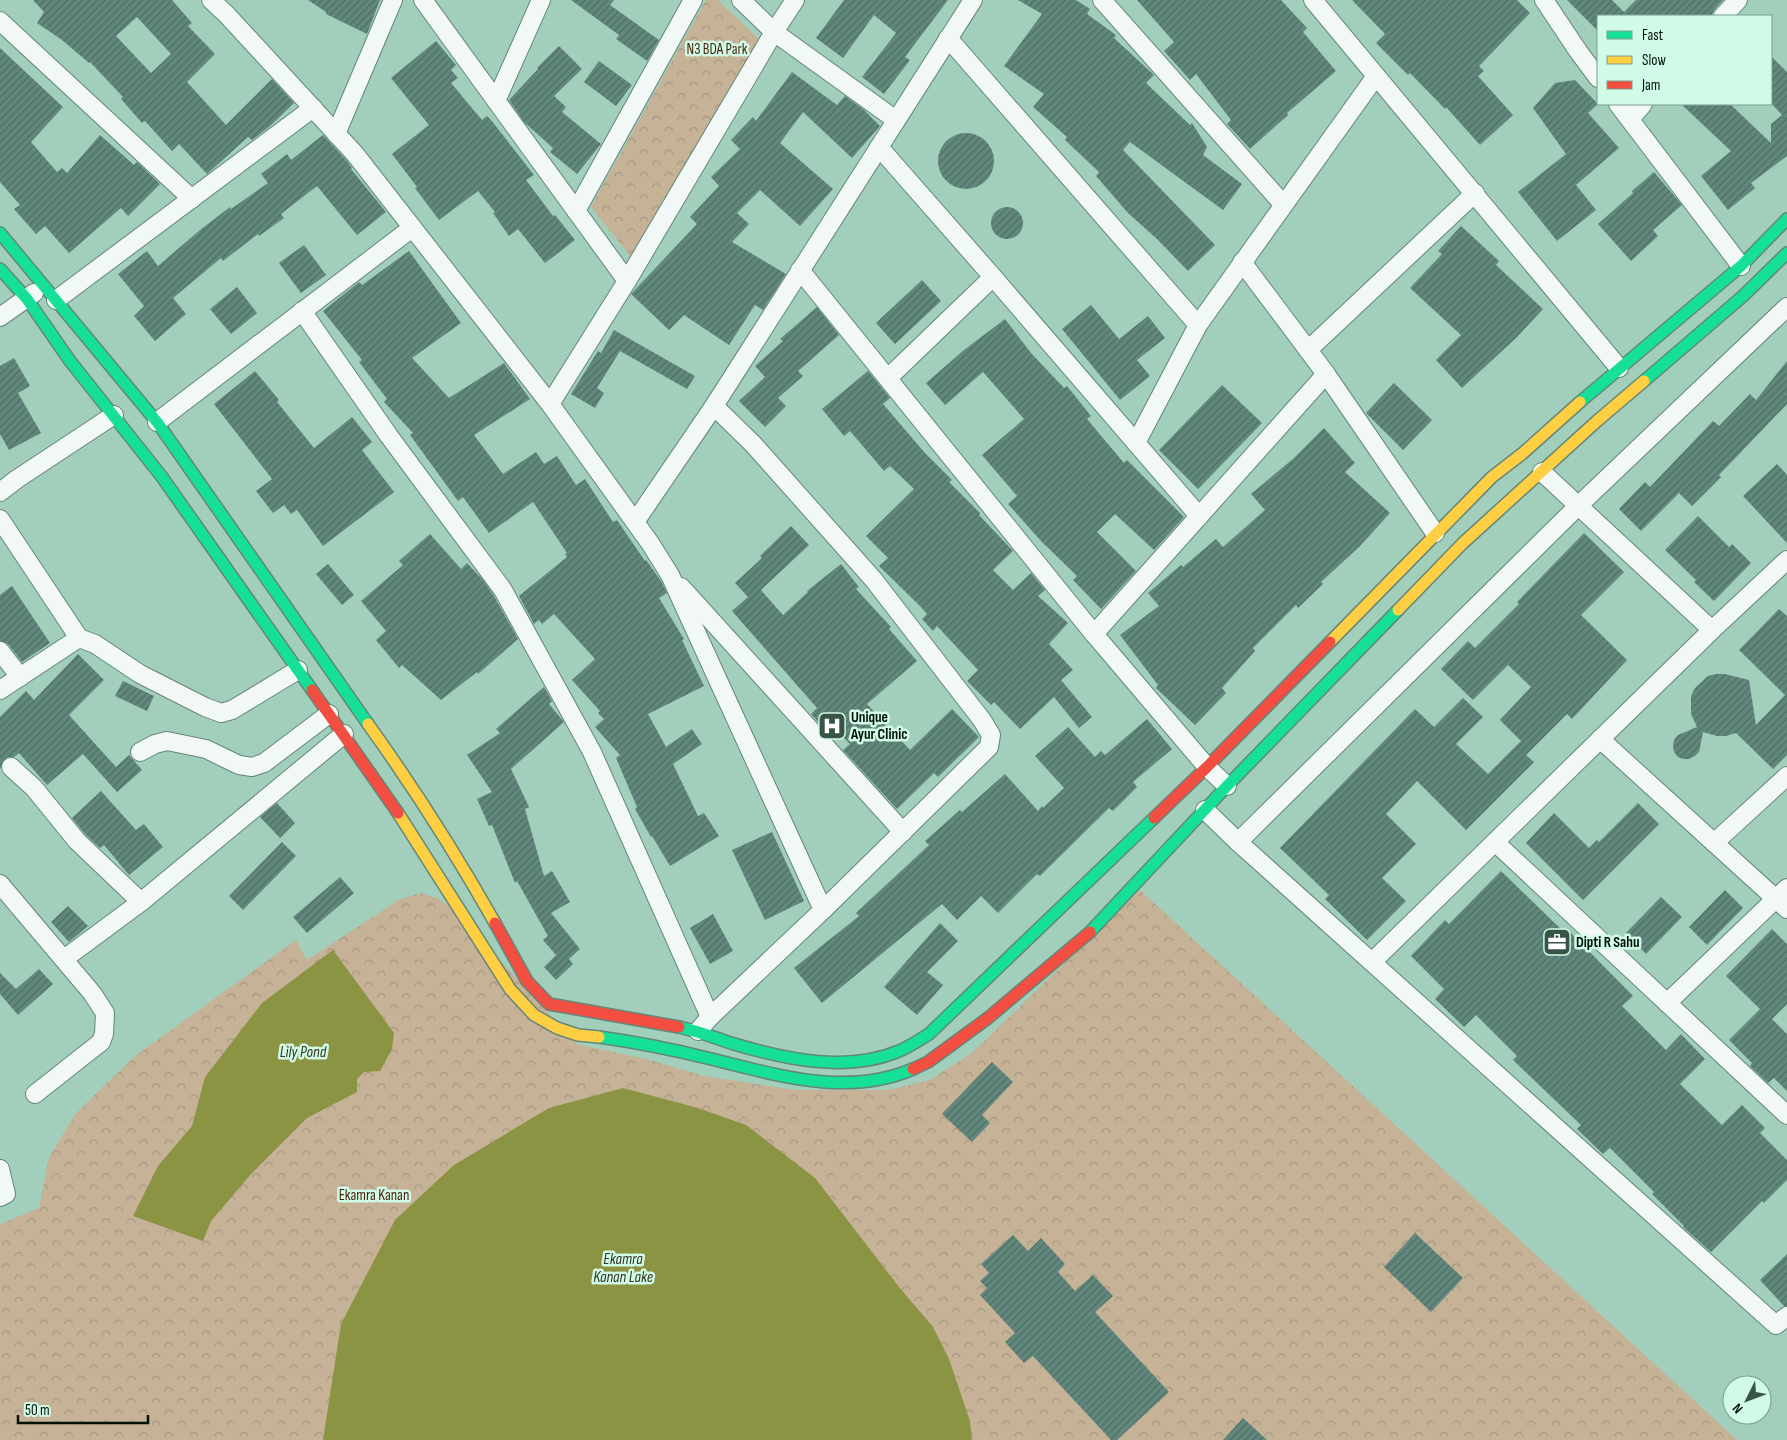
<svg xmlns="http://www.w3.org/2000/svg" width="1787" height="1440" font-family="'Sofia Sans Condensed',sans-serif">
<defs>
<pattern id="park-crowns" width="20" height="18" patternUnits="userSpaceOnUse" patternTransform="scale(1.25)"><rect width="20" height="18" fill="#c5b297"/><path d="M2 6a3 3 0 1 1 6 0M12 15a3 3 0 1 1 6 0" fill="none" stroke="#a79881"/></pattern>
<pattern id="building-hatch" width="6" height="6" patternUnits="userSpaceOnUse" patternTransform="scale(1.25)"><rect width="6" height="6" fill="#62887d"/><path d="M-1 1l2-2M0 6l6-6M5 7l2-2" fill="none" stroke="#4e6e64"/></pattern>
</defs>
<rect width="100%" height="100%" fill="#a1cfbc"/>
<g fill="url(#park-crowns)">
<path d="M706,0H718L761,41L631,257L591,207Z"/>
<path d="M1140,890L1737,1440H0V1224L39,1208L49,1157L76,1113L135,1056L296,940L307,960L400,899L421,893L437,898L454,910L577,1044L654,1061L704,1076L795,1090H888L930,1080L972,1053Z"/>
</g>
<g fill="#8b9442">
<path d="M333,950L394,1033L392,1049L380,1071L364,1072L357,1079V1092L307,1118L252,1173L211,1221L203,1241L133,1216L158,1166L192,1126L205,1077L262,1003Z"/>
<path d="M623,1088L698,1108L746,1125L815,1178L899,1287L933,1327L949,1359L970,1421L972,1440H323L341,1324L395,1220L454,1165L549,1108Z"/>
</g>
<g fill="url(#building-hatch)" fill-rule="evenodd">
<path d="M33,0H172L192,23L188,26L215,54L187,82L226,125L272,79L294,103L269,127L252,140L248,137L207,174L179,144L172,151L145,121L142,123L121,99L123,97L90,62L89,63L62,40L37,23L44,12ZM137,17L171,54L151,73L116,36Z"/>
<path d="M308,0H380L367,34L326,14V12Z"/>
<path d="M571,0H614L610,5L659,40L647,61L616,39L619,35Z"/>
<path d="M844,0H948L905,57L910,60L884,94L862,77L896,33L874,15L843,58L816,38Z"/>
<path d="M1018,0H1076L1090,9L1087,14L1116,35L1114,38L1154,75L1146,83L1190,125L1192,123L1207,147L1203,155L1242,184L1223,210L1130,142L1123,150L1215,245L1188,271L1157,239L1128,213L1096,176L1099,172L1065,140L1067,137L1033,107L1044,94L1004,66L1042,14Z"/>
<path d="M1137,0H1281L1307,28L1303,32L1336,71L1287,113L1288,115L1250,149L1227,124L1231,120L1196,74L1190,80L1164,51L1174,42Z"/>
<path d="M1352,0H1517L1530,13L1479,66L1484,71L1478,76L1513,115L1480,145L1446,107L1445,109L1410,73L1408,75L1376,43L1385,34Z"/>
<path d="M1567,0H1612L1624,12L1636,0H1723L1715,9L1711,16H1598V31Z"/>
<path d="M436,41L456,65L451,70L458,78L451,83L482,120L487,116L491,120L534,175L526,180L553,216L555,215L575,240L545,263L518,229L509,236L493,213L495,212L478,191L439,220L415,188L417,187L392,154L429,125L391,78Z"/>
<path d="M559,46L582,69L554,96L566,107L562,112L601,144L577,174L550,152L553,148L524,122L509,100L538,69L537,68Z"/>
<path d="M0,48L63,107L31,142L57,172L62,168L67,173L100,135L134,165L137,162L160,184L128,216L121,208L69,253L45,226L36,234L14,209L20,205L0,182Z"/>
<path d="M1771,56L1787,72V156L1751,183L1755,188L1728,210L1701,176L1731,151L1681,104H1730L1771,143V124L1782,115L1771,103Z"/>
<path d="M599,61L632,85L616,106L584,82Z"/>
<path d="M792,72L837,105L845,96L863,109L880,126L852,158L803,112L780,143L833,189L800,226L760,190L737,213L749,224L732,242L786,274L763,310L755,305L729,345L684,315L669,330L631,294L697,224L690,217L719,186L711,177L740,149L731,140L753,117L756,121Z"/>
<path d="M1575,80L1598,104L1588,113L1619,148L1576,185L1596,210L1557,241L1518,192L1566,154L1533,108L1555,83Z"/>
<circle cx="966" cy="161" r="28"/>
<path d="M323,135L347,161L352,168L351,169L386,212L357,235L317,186L281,214L284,218L259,236L258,234L223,261L221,258L173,298L186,314L155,341L134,316L144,306L118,274L147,251L158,266L200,230L230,207L231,209L268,183L261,174L287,154L291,160Z"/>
<path d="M1654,172L1682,205L1653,230L1658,236L1631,261L1598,224L1633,193L1632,191Z"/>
<circle cx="1007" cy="223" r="16"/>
<path d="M1461,226L1499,261L1496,265L1543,309L1516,338L1462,388L1436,360L1461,335L1410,288L1442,254L1438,251Z"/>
<path d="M304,245L326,275L301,293L279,263Z"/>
<path d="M409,251L461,323L412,358L449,398L504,363L530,399L474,435L503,474L536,452L544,464L557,456L576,485L585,479L613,522L617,520L645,561L646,560L661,581L667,593L659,598L684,639L682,640L704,686L648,714L666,747L692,729L702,744L673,764L698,816L704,813L719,836L670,866L652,836L651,837L635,809L637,807L616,758L620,755L595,727L604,719L598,713L600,711L572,680L595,659L554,614L542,624L539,620L534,624L519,596L567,557L565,554L567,553L533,502L489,533L463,497L458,501L410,435L413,433L384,402L387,399L359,362L362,360L323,311L359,282L362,285Z"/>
<path d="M922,280L941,301L895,344L876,323Z"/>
<path d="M237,287L257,313L231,334L210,309Z"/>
<path d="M1091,305L1119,339L1148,316L1165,338L1137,360L1150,376L1120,400L1062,329Z"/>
<path d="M817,307L839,335L798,371L803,376L778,398L786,406L765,427L739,401L765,377L755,366L783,341L780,339Z"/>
<path d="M1005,319L1031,353L1064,388L1067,386L1091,416L1087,419L1124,463L1127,460L1184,517L1154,550L1115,514L1097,532L1136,571L1101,609L1073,580L1077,576L1041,541L1008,504L1017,496L982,455L1024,419L983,372L945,405L926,383L964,350Z"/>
<path d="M614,330L695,376L687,389L620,351L597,388L604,393L595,408L571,394L598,351L601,353Z"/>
<path d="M14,358L30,386L18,393L41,433L9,450L0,434V366Z"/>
<path d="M1787,361V404L1719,475L1721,477L1692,506L1679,493L1641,531L1619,509L1645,482L1650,487L1713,421L1719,426L1750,394L1756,400Z"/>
<path d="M255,371L279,400L277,402L314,448L352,417L372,442L362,450L394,492L323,546L297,510L291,514L284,505L273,513L256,491L272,479L214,404Z"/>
<path d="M868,371L890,398L883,404L925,453L952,480L949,482L980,513L979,515L1013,551L993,570L1013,590L1031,573L1045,590L1038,596L1068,623L1049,644L1073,670L1061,680L1092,717L1079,728L1054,697L1020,729L994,702L991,705L967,681L978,670L937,626L933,631L922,619L927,614L920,606L879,566L888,558L866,536L914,489L890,466L884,471L850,431L844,436L822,409Z"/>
<path d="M1394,383L1432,420L1403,450L1366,413Z"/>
<path d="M1222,385L1262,423L1198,489L1159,450Z"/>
<path d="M1324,428L1355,463L1345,472L1390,513L1360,546L1321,582L1323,584L1298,608L1296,605L1253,648L1255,651L1222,688L1226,693L1195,725L1156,688L1158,685L1120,635L1159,606L1148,593L1181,565L1183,567L1216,539L1223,547L1265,510L1251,494L1294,458Z"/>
<path d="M1777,464L1787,475V543L1743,496Z"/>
<path d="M1698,516L1729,547L1732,544L1751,563L1714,601L1694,582L1696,580L1665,550Z"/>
<path d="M791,526L809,545L761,590L783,615L808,592L807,591L841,564L859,587L856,589L891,627L889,629L917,661L867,704L910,750L952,709L979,737L938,777L934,773L897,809L843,750L850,744L827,721L822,726L811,714L817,708L732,611L748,597L735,583L762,558L760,556Z"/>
<path d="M1584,533L1624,572L1581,615L1627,660L1572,719L1567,714L1526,755L1534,762L1466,830L1417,781L1386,814L1416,844L1382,878L1406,901L1367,940L1325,899L1329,895L1280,848L1415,709L1434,727L1463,698L1483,717L1456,744L1488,774L1521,741L1500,720L1531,687L1508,665L1473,700L1441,669L1468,641L1475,648L1519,604L1517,602Z"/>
<path d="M430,534L461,569L467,563L483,580L494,596L518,639L478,674L477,672L441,700L402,665L399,668L376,640L386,631L361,601L403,565L399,561Z"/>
<path d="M328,564L354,595L342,605L316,574Z"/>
<path d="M12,586L50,643L22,662L8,644L0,641V595Z"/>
<path d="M1779,609L1787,616V755L1773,769L1736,733L1726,736H1717L1703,732L1699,752L1695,756L1689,759H1683L1678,757L1674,752L1673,746L1674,740L1678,735L1697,727L1691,714V696L1695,688L1708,676L1716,674H1725L1749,680L1756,725L1785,695L1739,650Z"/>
<path d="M78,654L104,680L69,715L116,767L129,755L142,770L117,792L83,754L47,785L19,753L14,757H8L4,760L0,769V717L26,691L34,700Z"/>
<path d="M123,681L154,696L147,711L115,696Z"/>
<path d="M544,687L552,701L549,704L564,722L511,769L529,807L525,809L544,876L552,871L570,902L551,913L580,949L569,959L573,964L556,980L544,967L556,955L543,940L548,936L517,881L515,883L492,825L489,826L477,799L492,792L467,755L500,733L496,729Z"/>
<path d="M1147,719L1172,749L1133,782L1137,787L1113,811L1109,808L1040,876L1037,874L998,913L981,896L957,920L942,904L822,1003L794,968L859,916L856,913L929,845L925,841L960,810L962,812L1005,774L1038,811L1042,806L1043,808L1064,788L1035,756L1068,727L1095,757L1101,751L1105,755Z"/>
<path d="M101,791L136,830L144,824L163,847L129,875L104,845L100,848L85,834L72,818Z"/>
<path d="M277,803L295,823L280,838L260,817Z"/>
<path d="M1638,803L1659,824L1583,900L1526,843L1554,813L1589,848L1597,840L1599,842Z"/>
<path d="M772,832L804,901L765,920L732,850Z"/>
<path d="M282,842L296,856L243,910L229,896Z"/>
<path d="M1501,871L1568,936L1571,933L1633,996L1622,1006L1666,1050L1681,1034L1705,1059L1680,1084L1722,1125L1742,1105L1765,1128L1760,1133L1787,1160V1180L1764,1203L1762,1201L1711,1252L1683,1227L1684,1226L1652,1194L1654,1192L1610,1148L1603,1154L1577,1129L1581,1125L1513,1060L1517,1056L1476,1015L1464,1027L1435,999L1444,989L1411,956L1445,920L1449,924Z"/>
<path d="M340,877L354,893L307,933L293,917Z"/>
<path d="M1725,890L1743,908L1707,945L1689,927Z"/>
<path d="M1661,897L1682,917L1646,954L1626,933Z"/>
<path d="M68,906L88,926L69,942L51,922Z"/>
<path d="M713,914L733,951L710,964L690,928Z"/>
<path d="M940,923L958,941L927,972L943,985L917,1015L884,987Z"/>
<path d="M1772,929L1787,944V1004L1772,1019L1787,1034V1091L1774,1078L1768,1083L1750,1066L1752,1063L1729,1040L1760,1009L1726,976Z"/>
<path d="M39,969L53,984L18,1015L0,994V973L16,989Z"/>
<path d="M992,1062L1013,1082L982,1115L990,1123L972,1142L942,1114Z"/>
<path d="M1415,1233L1463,1278L1431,1312L1384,1267Z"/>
<path d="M1013,1235L1028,1251L1041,1238L1065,1264L1058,1272L1075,1291L1093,1275L1113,1296L1095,1312L1169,1392L1117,1440H1111L1033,1356L1024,1363L1005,1342L1015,1333L980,1295L987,1288L980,1281L989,1273L981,1264Z"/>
<path d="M1787,1254V1306H1784L1760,1280Z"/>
<path d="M1243,1418L1267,1440H1223Z"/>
</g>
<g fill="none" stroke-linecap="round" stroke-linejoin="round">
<defs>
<g id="street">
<path d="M211,0L227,15L355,154L550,404L650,543L670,575L823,910"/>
<path d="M423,0L627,281"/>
<path d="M741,0L774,32L896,120"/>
<path d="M1102,0L1283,204"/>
<path d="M1313,0L1619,368"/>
<path d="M1544,0L1578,51L1598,78"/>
<path d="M1723,16L1738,0"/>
<path d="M0,21L192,199"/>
<path d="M948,38L1198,325"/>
<path d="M496,101L541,0"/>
<path d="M1618,104L1741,266"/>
<path d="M1630,119L1643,104"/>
<path d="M336,134L393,0"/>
<path d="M879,147L993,277L1199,516"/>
<path d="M576,211L693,0"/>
<path d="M1242,262L1326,374"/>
<path d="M800,270L1094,634L1207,767L1227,786"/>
<path d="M56,300L313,108"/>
<path d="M1787,307L1578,506L1238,842L1776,1325L1787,1316"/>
<path d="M302,311L389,436L503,590L592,752L710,1017"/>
<path d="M0,317L34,293"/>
<path d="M1308,350L1475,193"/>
<path d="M888,378L993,277"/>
<path d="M550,404L627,281L774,32L795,0"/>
<path d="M157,422L412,228"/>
<path d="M1136,443L1198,325L1376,76"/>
<path d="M1542,472L1712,630L1787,560"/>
<path d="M0,492L17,479L114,415"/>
<path d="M0,519L79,638L0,690"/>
<path d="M635,522L714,406L973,0"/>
<path d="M681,587L903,832"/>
<path d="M1094,634L1326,374L1435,533"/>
<path d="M79,638L95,644L140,674L205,707L221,713L232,710L298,670"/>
<path d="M0,651L20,677"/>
<path d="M1600,739L1787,909"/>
<path d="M140,752L155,744L167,741L206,749L239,765L252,767L264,763L329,714"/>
<path d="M11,767L34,788L77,841L141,902L64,959"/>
<path d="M1205,810L1238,842"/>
<path d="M1495,842L1787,1115"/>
<path d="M1714,843L1787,776"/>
<path d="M0,884L92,993L105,1013L104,1034L101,1042L35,1094"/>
<path d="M141,902L344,734"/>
<path d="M1372,962L1712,630"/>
<path d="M1667,1003L1787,888"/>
<path d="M698,1031L710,1017L823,910L989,747L991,735L982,720L873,579L753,444L714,406"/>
<path d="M0,1169L6,1194L0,1197"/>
</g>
<g id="fast">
<path d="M0,233L157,422L368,724"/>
<path d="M0,269L27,299L70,361L162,477L312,690"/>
<path d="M1644,381L1743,296L1787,253"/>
<path d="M1580,402L1741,266L1787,219"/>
<path d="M1090,932L1227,786L1398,610"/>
<path d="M679,1027C698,1031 715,1038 734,1044C785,1059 847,1073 899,1051C909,1047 919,1040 929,1034L1154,818"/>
<path d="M599,1037C635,1042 671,1049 707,1058C774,1074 846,1098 913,1069"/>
</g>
<g id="slow">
<path d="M1398,610L1463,543L1597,421L1644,381"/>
<path d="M1330,642L1492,477L1523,453L1580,402"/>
<path d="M368,724C414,788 456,854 495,923"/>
<path d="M398,813L510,989L534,1015L557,1028L578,1035L599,1037"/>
</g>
<g id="jam">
<path d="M312,690L398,813"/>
<path d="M1154,818L1207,767L1330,642"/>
<path d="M495,923L527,981L549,1004L679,1027"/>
<path d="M913,1069L928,1062L988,1018L1090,932"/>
</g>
</defs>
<use href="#street" stroke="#648679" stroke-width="20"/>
<use href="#fast" stroke="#648679" stroke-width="14"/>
<use href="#slow" stroke="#648679" stroke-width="14"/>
<use href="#jam" stroke="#648679" stroke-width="14"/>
<use href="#street" stroke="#f1f8f5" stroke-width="18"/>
<use href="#fast" stroke="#16e098" stroke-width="11"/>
<use href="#slow" stroke="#ffcf43" stroke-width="11"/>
<use href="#jam" stroke="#f24e42" stroke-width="11"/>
</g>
<defs>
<symbol id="hospital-square" viewBox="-11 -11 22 22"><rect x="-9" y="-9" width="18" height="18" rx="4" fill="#385447" stroke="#d1fae7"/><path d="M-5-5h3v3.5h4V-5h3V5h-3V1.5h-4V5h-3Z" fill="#fff"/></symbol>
<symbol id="office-square" viewBox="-11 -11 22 22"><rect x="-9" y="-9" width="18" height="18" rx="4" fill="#385447" stroke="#d1fae7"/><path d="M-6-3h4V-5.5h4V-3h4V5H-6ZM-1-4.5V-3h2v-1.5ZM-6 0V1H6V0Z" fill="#fff"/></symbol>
</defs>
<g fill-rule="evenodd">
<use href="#hospital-square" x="816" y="710" width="32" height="32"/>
<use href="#office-square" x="1541" y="926" width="32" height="32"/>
</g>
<g text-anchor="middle" stroke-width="5" stroke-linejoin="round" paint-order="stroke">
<g font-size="15" fill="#481f09" stroke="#d1fae7">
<text x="717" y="54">N3 BDA Park</text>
<text x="374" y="1200">Ekamra Kanan</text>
</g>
<g font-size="15" font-weight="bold" fill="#001108" stroke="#d1fae7" text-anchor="start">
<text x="851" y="722">Unique<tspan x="851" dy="17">Ayur Clinic</tspan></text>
<text x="1576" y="947">Dipti R Sahu</text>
</g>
<g font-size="16" font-style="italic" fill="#34331d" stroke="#d1fae7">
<text x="303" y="1057">Lily Pond</text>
<text x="623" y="1264">Ekamra<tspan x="623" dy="18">Kanan Lake</tspan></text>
</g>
</g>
<rect x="1597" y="15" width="175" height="90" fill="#d1fae7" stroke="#7d9d8e"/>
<rect x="1607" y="31" width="25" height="8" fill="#16e098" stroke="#7d9d8e"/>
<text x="1642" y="40" font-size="15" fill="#001108">Fast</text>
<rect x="1607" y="56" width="25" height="8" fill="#ffcf43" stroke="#7d9d8e"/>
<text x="1642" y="65" font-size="15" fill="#001108">Slow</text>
<rect x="1607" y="81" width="25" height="8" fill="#f24e42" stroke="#7d9d8e"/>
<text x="1642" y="90" font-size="15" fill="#001108">Jam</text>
<g transform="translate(1747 1400) rotate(228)"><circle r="24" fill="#d1fae7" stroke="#7d9d8e"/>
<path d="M0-4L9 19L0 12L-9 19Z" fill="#385447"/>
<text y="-8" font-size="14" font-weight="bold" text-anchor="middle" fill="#001108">N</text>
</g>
<path d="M18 1415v8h130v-8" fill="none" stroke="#001108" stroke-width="2.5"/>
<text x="25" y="1415" font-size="15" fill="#001108" stroke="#d1fae7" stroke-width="4" paint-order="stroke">50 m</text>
</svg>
